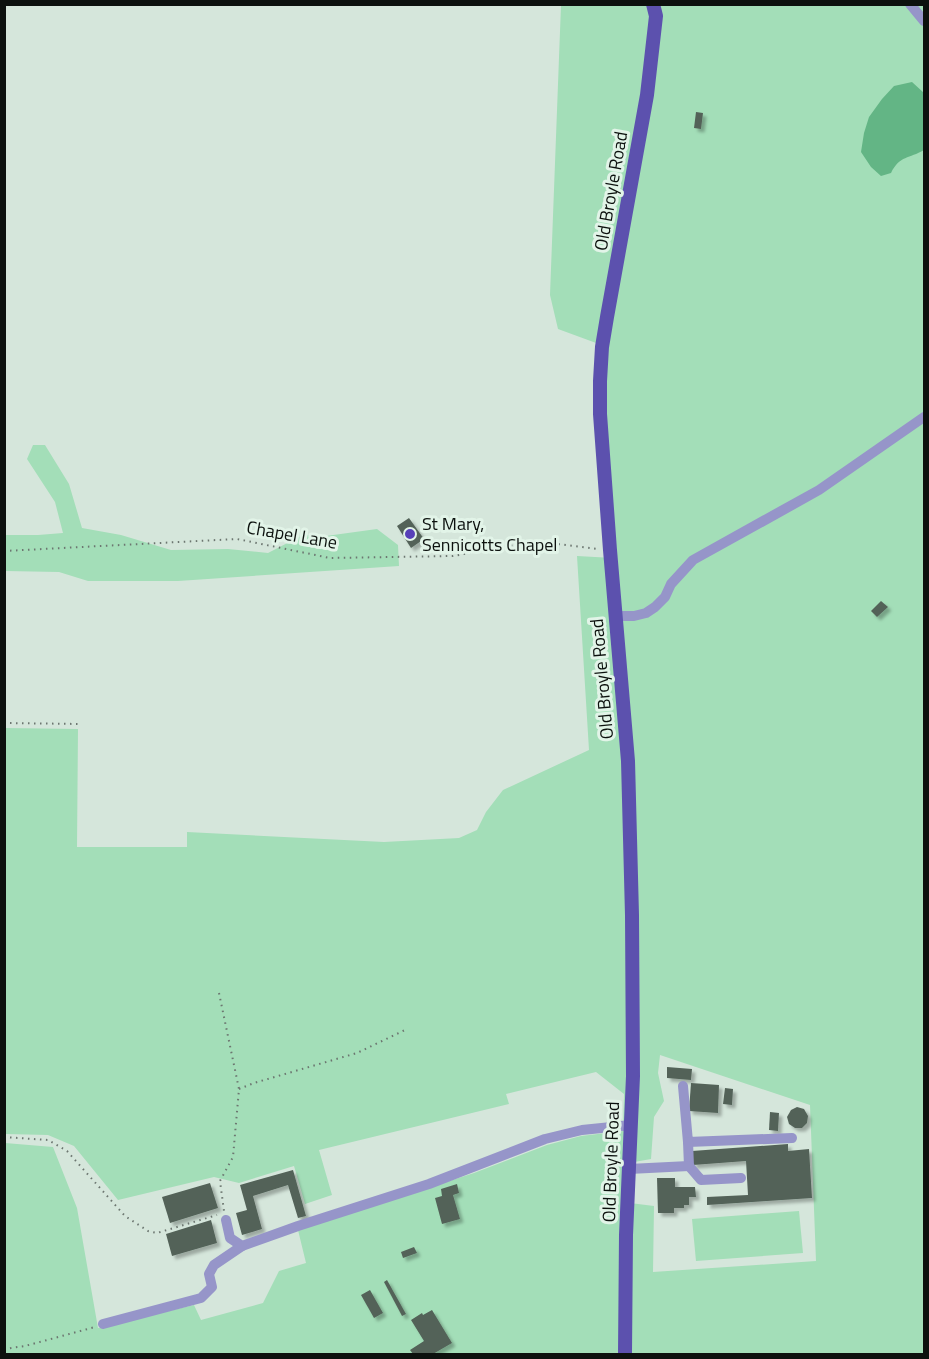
<svg xmlns="http://www.w3.org/2000/svg" width="929" height="1359" font-family="'Titillium Web',sans-serif">
<defs>
<filter id="shadow"><feDropShadow dx="3.5" dy="3.5" stdDeviation="1.5" flood-color="#0004"/></filter>
</defs>
<rect width="100%" height="100%" fill="#d5e6db"/>
<g fill="#a3deb8" fill-rule="evenodd">
<path d="M561,5H924V1354H5V1143L53,1147L77,1208L98,1328L194,1305L201,1320L263,1303L279,1271L306,1263L298,1230L474,1173L547,1145L581,1136L623,1131L624,1094L596,1072L506,1094L509,1104L319,1150L332,1195L305,1204L294,1166L239,1183L214,1177L118,1200L74,1146L48,1135L5,1134V728L78,729L77,847H187V832L384,842L459,838L477,830L486,812L503,790L589,750L577,556L613,558L605,382L607,347L558,329L550,295ZM660,1055L810,1105L816,1261L653,1272L654,1206L622,1202L623,1164L651,1159L654,1117L664,1101L658,1073Z"/>
<path d="M33,445H45L69,484L82,528L121,535L171,550L228,549L268,553L303,535L326,536L377,529L398,545L399,566L178,581H88L59,572L5,571V535H38L63,533L55,502L27,459Z"/>
<path d="M799,1211L803,1253L696,1261L692,1219Z"/>
</g>
<path fill="#63b585" d="M912,82L924,93V150C909,159 900,155 891,173L881,176L871,167L861,152L864,133L869,117L882,99L894,86Z"/>
<g fill="#536258" filter="url(#shadow)">
<path d="M696,112L703,113L701,129L694,128Z"/>
<path d="M409,518L424,539L411,548L397,526Z"/>
<path d="M881,601L888,607L877,617L871,611Z"/>
<path d="M667,1067L692,1069L691,1080L667,1078Z"/>
<path d="M691,1083L719,1085L718,1113L689,1111Z"/>
<path d="M725,1088L733,1089L732,1105L723,1104Z"/>
<path d="M797,1107L804,1109L808,1116L807,1123L802,1128H795L789,1124L787,1117L791,1110Z"/>
<path d="M770,1112L779,1113L778,1131L769,1130Z"/>
<path d="M788,1144V1151L809,1149L812,1198L707,1205V1197L748,1195L746,1161L693,1165L692,1151Z"/>
<path d="M293,1170L306,1216L298,1218L288,1185L253,1196L262,1229L242,1235L236,1213L247,1210L240,1185Z"/>
<path d="M657,1178H675V1187H695L696,1197H689V1205H684V1208H674V1213H658Z"/>
<path d="M210,1183L218,1208L170,1223L162,1197Z"/>
<path d="M457,1184L459,1193L453,1195L460,1219L442,1224L435,1198L442,1196L441,1189Z"/>
<path d="M211,1220L217,1243L172,1256L166,1234Z"/>
<path d="M414,1247L417,1253L403,1258L401,1252Z"/>
<path d="M387,1280L406,1314L402,1316L384,1282Z"/>
<path d="M370,1290L383,1313L374,1318L361,1295Z"/>
<path d="M432,1310L452,1343L433,1354H413L410,1350L424,1341L411,1320L422,1313L423,1315Z"/>
</g>
<g fill="none" stroke-linecap="round" stroke-linejoin="round">
<g stroke="#6c7670" stroke-width="2" stroke-dasharray="1.5 4.5" stroke-linecap="butt">
<path d="M4,551L237,539L330,558L453,556L531,542H541L598,549"/>
<path d="M4,723L81,724"/>
<path d="M219,993L239,1089L233,1157L220,1181L224,1211"/>
<path d="M239,1089L254,1083L357,1053L405,1030"/>
<path d="M4,1137L48,1140L67,1151L125,1216L148,1231L157,1233L217,1215"/>
<path d="M4,1349L25,1346L95,1327"/>
</g>
<g stroke="#9695c9" stroke-width="10">
<path d="M910,4L924,21"/>
<path d="M615,616H634L646,613L655,607L665,597L671,584L693,560L819,490L924,417"/>
<path d="M683,1086L688,1142L792,1138"/>
<path d="M688,1142L689,1166L701,1180L741,1178"/>
<path d="M629,1169L689,1166"/>
<path d="M226,1220L230,1238L242,1246L298,1226L429,1184L545,1139L582,1130L631,1125"/>
<path d="M103,1324L201,1298L212,1287L209,1274L214,1265L242,1246"/>
</g>
<path stroke="#5c51ae" stroke-width="14" d="M625,1354L626,1235L633,1076L632,915L628,761L610,550L600,414V381L602,347L607,317L647,95L656,16L653,4"/>
</g>
<circle fill="#5740b8" stroke="#e2f4e8" stroke-width="2" cx="410" cy="534" r="6"/>
<g text-anchor="middle" stroke-width="6" stroke-linejoin="round" paint-order="stroke">
<g font-size="18" fill="#0c110e" stroke="#e2f4e8">
<text transform="translate(611 191) rotate(-80)" y="6">Old Broyle Road</text>
<text transform="translate(292 535) rotate(10)" y="6">Chapel Lane</text>
<text transform="translate(602 679) rotate(-95)" y="6">Old Broyle Road</text>
<text transform="translate(611 1162) rotate(-88)" y="6">Old Broyle Road</text>
</g>
<g font-size="18" fill="#0c110e" stroke="#e2f4e8" text-anchor="start">
<text x="422" y="530">St Mary,<tspan x="422" dy="21">Sennicotts Chapel</tspan></text>
</g>
</g>
<rect width="929" height="1359" fill="none" stroke="#0c110e" stroke-width="12"/>
</svg>
